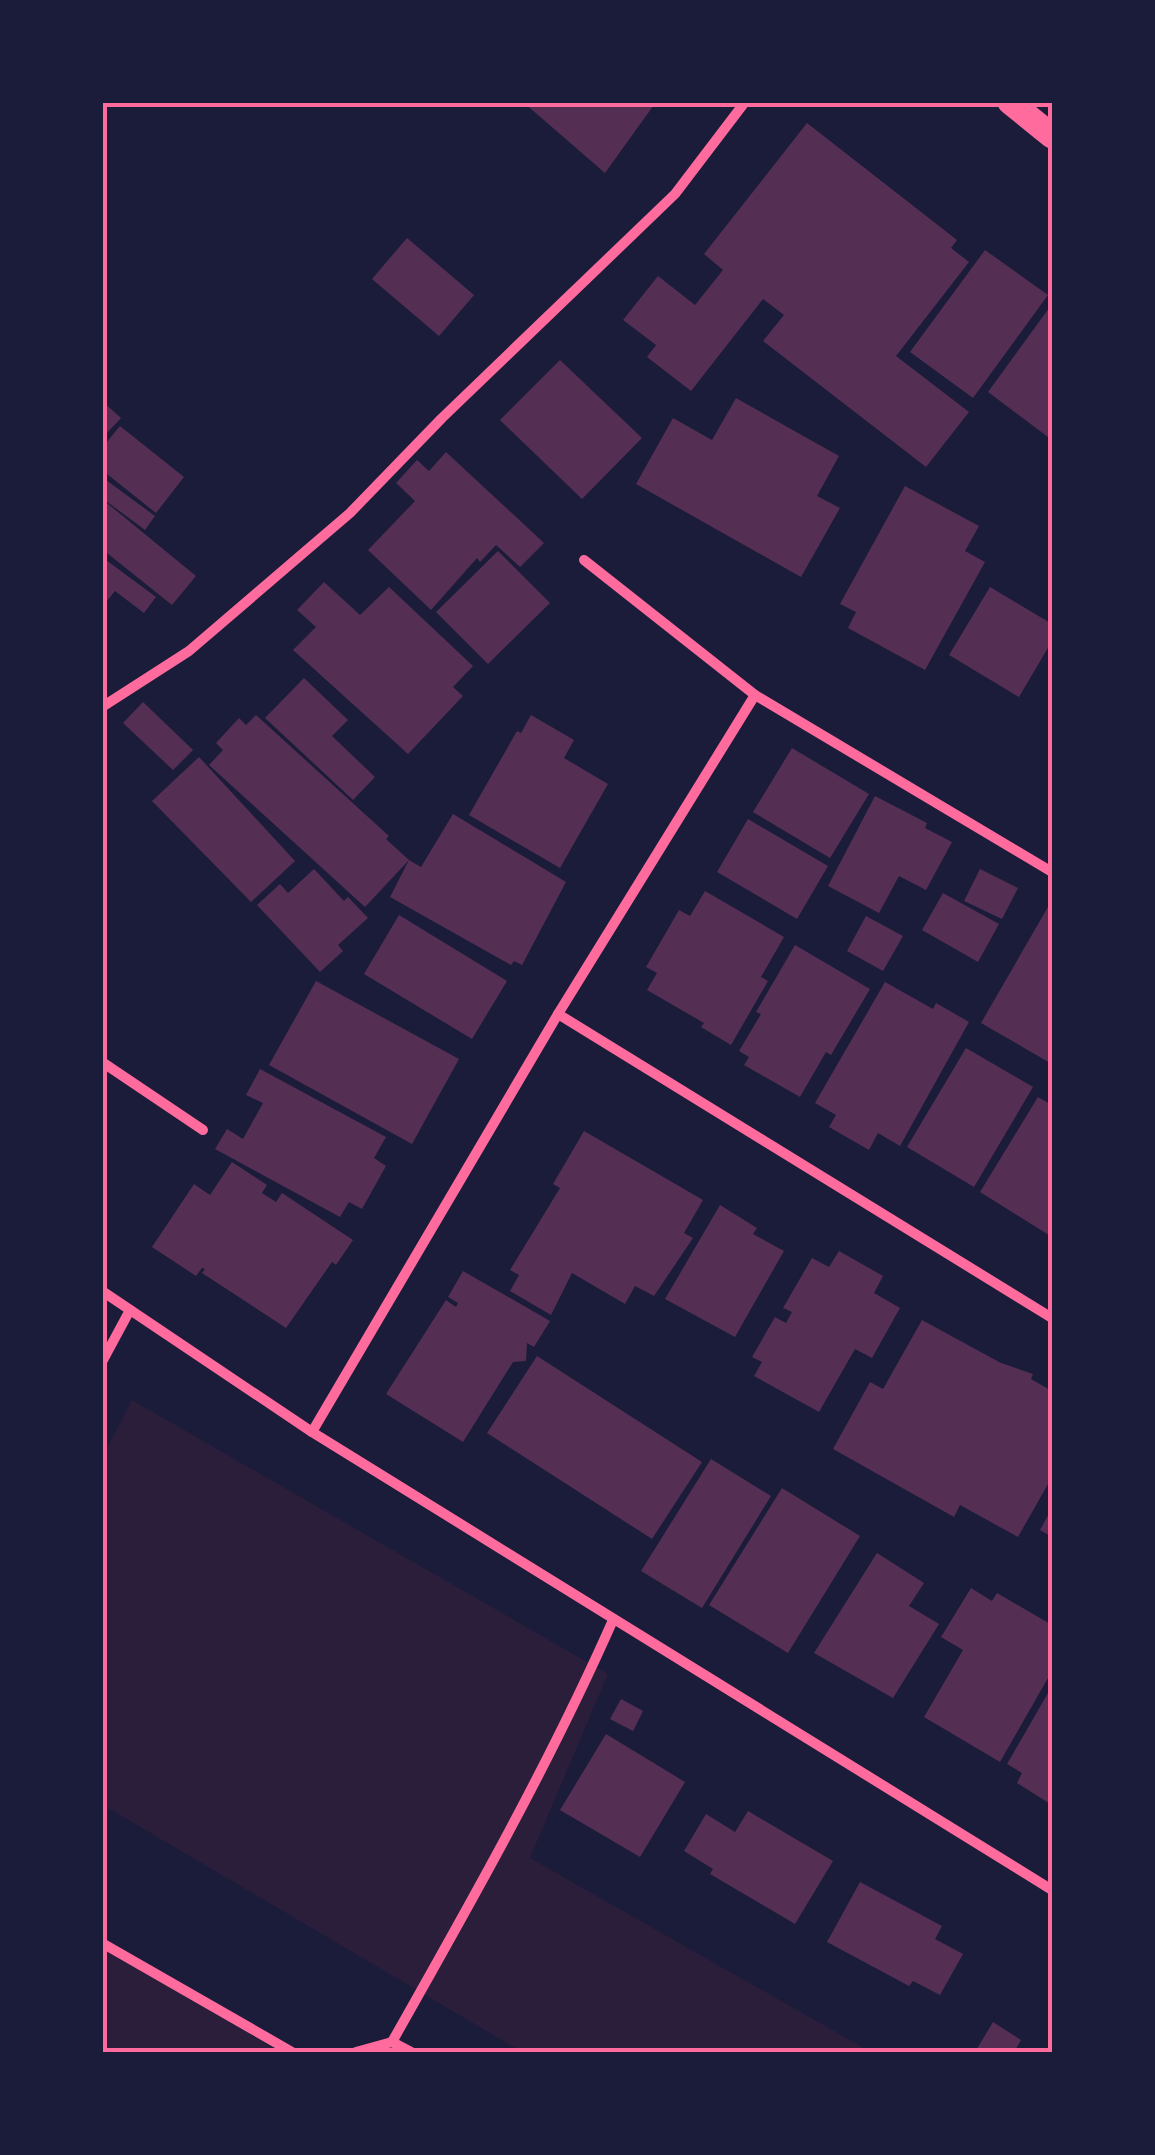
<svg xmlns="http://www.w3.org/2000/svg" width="1155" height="2155" font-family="Cabin,sans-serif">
<rect width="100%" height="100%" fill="#1b1b3a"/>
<g fill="#2a1e3b">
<path d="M132,1400L608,1674L530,1858L871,2052H522L103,1805V1456Z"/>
<path d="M103,1948L280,2052H103Z"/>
</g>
<g fill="#542f53">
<path d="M523,102H656L605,173Z"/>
<path d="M807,123L957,240L951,248L969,262L896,356L969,412L926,467L763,341L784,315L763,299L691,391L647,357L656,345L623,320L658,276L695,305L723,270L704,254Z"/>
<path d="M407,238L474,295L439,336L372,279Z"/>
<path d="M985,250L1048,295L973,398L910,352Z"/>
<path d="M1052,304V440L988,392Z"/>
<path d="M560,360L642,438L582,499L500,420Z"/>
<path d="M736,398L839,456L817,496L840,508L801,577L636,484L673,418L712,440Z"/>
<path d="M102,401L121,418L102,438Z"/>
<path d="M120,426L184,477L156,513L102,470V448Z"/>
<path d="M446,452L544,543L520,567L496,545L480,562L477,558L431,610L368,550L415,501L396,483L417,460L429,471Z"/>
<path d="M102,477L155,516L145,530L102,498Z"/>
<path d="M905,486L979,526L965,551L985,562L925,670L848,628L856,612L840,604Z"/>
<path d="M102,499L196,576L172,605L102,549Z"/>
<path d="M498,551L550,603L488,664L436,612Z"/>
<path d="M102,557L156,597L144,613L115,591L102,607Z"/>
<path d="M324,582L360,615L389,587L473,666L453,687L463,696L408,754L293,650L316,627L297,610Z"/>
<path d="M990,587L1052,624V641L1019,697L949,655Z"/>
<path d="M304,678L348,720L332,736L375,777L353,800L265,718Z"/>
<path d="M143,702L193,750L173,770L123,723Z"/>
<path d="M256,715L389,836L386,839L409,860L421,867L453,814L566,882L522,965L514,961L511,965L390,897L409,860L365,907L209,765L223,750L216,743L239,718L246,725Z"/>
<path d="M531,715L574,740L564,758L608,784L560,868L469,815L517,731L521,733Z"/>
<path d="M792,748L869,794L830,858L753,812Z"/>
<path d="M199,757L295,861L251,902L152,801Z"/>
<path d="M875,796L927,823L925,828L952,842L926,890L899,876L879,913L828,886Z"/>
<path d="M748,819L828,866L797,919L717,872Z"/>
<path d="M314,869L344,901L348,897L368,918L338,945L343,951L320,972L257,905L280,884L288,893Z"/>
<path d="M980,869L1018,888L1002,919L964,901Z"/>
<path d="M705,891L784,937L761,977L768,981L731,1045L701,1027L704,1023L647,990L657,973L646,967L679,910L690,916Z"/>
<path d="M943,893L999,924L978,962L922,930Z"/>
<path d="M1052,900V1064L981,1023Z"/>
<path d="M399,915L507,981L472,1039L364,974Z"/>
<path d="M866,916L903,936L883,971L847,951Z"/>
<path d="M795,945L870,989L831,1055L826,1052L800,1097L744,1065L749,1057L739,1051L761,1014L756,1012Z"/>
<path d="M316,981L459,1059L412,1144L269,1065Z"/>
<path d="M885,982L933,1009L936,1003L969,1022L900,1146L878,1133L869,1150L829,1127L836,1115L815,1103Z"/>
<path d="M966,1048L1033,1087L974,1187L907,1147Z"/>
<path d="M260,1069L386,1137L374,1158L386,1166L362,1209L349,1202L340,1217L215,1149L227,1129L243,1139L263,1103L246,1095Z"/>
<path d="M1038,1097L1052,1105V1237L980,1192Z"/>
<path d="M584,1131L703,1200L684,1233L693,1238L654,1296L635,1286L625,1304L572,1273L551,1315L510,1291L519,1275L510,1270L560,1188L553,1184Z"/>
<path d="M232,1162L267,1185L262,1193L276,1202L282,1193L353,1240L336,1265L332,1262L286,1328L202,1273L205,1269L202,1268L196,1276L152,1247L194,1184L210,1195Z"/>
<path d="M720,1205L757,1228L753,1234L784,1251L735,1337L665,1299Z"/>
<path d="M839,1251L883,1276L874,1293L900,1308L872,1358L855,1349L819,1412L754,1376L762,1362L752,1357L775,1317L786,1323L792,1312L783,1308L812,1258L829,1267Z"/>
<path d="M463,1271L550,1321L534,1347L527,1343L526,1361L513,1362L463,1442L386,1394L446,1300L456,1307L458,1303L448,1297Z"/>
<path d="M922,1320L1001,1363L1033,1374L1031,1379L1052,1391V1477L1018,1537L960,1505L954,1517L833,1449L870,1382L883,1389Z"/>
<path d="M537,1356L702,1462L652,1539L487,1433Z"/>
<path d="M711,1459L771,1496L702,1608L641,1571Z"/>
<path d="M782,1488L860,1536L788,1653L709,1605Z"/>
<path d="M1052,1508V1537L1040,1530Z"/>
<path d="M877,1553L924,1583L909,1606L939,1624L893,1698L814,1653Z"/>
<path d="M971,1588L992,1601L997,1593L1052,1625V1671L1000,1762L924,1717L963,1650L941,1637Z"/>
<path d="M1052,1686V1805L1017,1783L1022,1773L1007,1764Z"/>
<path d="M621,1699L643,1711L633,1731L610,1719Z"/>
<path d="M606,1734L685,1782L640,1857L560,1810Z"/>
<path d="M748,1811L833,1861L795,1924L710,1874L713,1869L684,1851L706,1814L735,1832Z"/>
<path d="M860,1882L942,1926L935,1939L963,1954L940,1995L913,1981L909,1986L827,1942Z"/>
<path d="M993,2022L1021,2040L1014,2052H975Z"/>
</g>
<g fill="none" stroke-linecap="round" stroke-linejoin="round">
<g stroke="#ff6b9d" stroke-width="10">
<path d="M584,560L755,695L1052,872"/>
<path d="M102,707L189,651L350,513L442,418L675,194L745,102"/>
<path d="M558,1014L1052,1318"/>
<path d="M102,1062L203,1130"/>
<path d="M102,1291L312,1432L1052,1890"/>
<path d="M102,1362L130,1310"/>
<path d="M312,1432L558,1014L755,695"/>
<path d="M102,1943L292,2052"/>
<path d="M392,2042C470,1904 549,1765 613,1620"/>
<path d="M356,2052L392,2042L411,2052"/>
</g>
<path stroke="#ff6b9d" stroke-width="25" d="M1010,102L1052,136"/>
</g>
<rect width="1155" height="2155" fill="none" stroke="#1b1b3a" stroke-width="210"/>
<rect x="105" y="105" width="945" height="1945" fill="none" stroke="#ff6b9d" stroke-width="4"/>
</svg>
